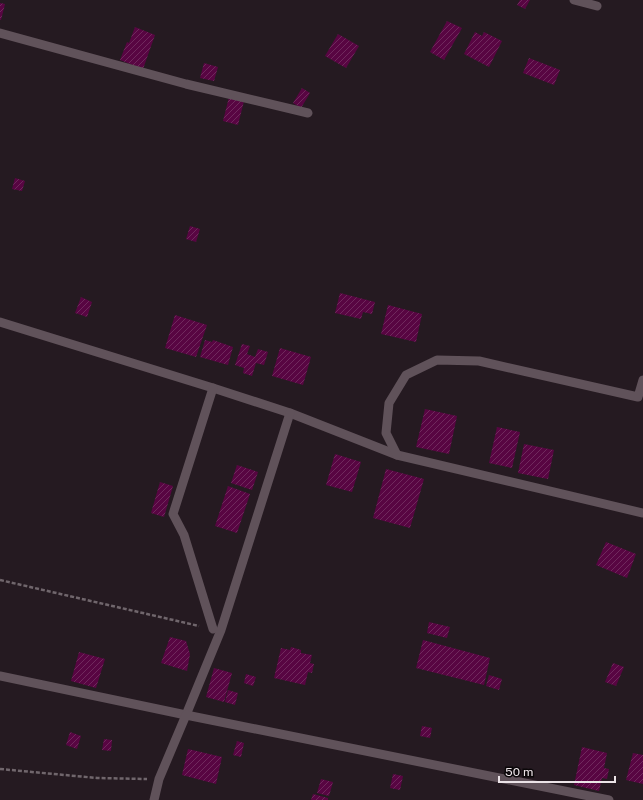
<svg xmlns="http://www.w3.org/2000/svg" width="643" height="800" font-family="'Public Sans',sans-serif">
<defs>
<pattern id="building-hatch" width="6" height="6" patternUnits="userSpaceOnUse"><rect width="6" height="6" fill="#580542"/><path d="M-1 1l2-2M0 6l6-6M5 7l2-2" fill="none" stroke="#70295d"/></pattern>
</defs>
<rect width="100%" height="100%" fill="#251a21"/>
<g fill="url(#building-hatch)">
<path d="M520,0H530L525,9L517,5Z"/>
<path d="M0,3L5,4L1,20H0Z"/>
<path d="M447,21L462,28L444,60L430,52Z"/>
<path d="M135,27L155,35L143,69L120,60L127,42L129,43Z"/>
<path d="M475,32L482,36L484,32L502,41L489,67L464,54Z"/>
<path d="M338,34L359,46L346,68L325,56Z"/>
<path d="M529,58L560,70L554,85L523,73Z"/>
<path d="M204,63L218,67L214,81L200,78Z"/>
<path d="M302,88L310,93L301,108L293,103Z"/>
<path d="M229,97L244,101L238,125L223,121Z"/>
<path d="M15,178L25,181L22,191L12,189Z"/>
<path d="M190,226L200,229L196,242L186,239Z"/>
<path d="M340,293L375,302L372,314L363,312L361,319L335,313Z"/>
<path d="M81,297L92,302L87,317L75,313Z"/>
<path d="M388,305L422,314L416,342L381,334Z"/>
<path d="M175,315L207,325L196,357L165,348Z"/>
<path d="M205,340L212,342L213,340L233,347L228,365L200,357Z"/>
<path d="M242,344L250,346L247,354L255,357L258,349L268,352L264,365L256,363L252,376L243,373L244,368L235,365Z"/>
<path d="M280,348L311,357L303,385L272,376Z"/>
<path d="M425,409L457,416L449,454L416,447Z"/>
<path d="M497,427L520,432L512,468L489,463Z"/>
<path d="M524,444L554,450L548,479L518,473Z"/>
<path d="M335,454L361,462L352,492L326,485Z"/>
<path d="M237,465L258,472L252,490L231,483Z"/>
<path d="M386,469L424,479L410,528L373,518Z"/>
<path d="M160,482L173,486L164,517L151,513Z"/>
<path d="M228,486L250,494L237,533L215,526Z"/>
<path d="M606,542L636,554L627,578L596,565Z"/>
<path d="M429,622L450,627L447,638L427,633Z"/>
<path d="M170,637L186,641L190,654L187,671L161,663Z"/>
<path d="M423,640L490,658L484,685L416,668Z"/>
<path d="M291,647L301,650V653L312,655L310,663L314,664L312,673L308,672L305,685L274,678L281,648L290,650Z"/>
<path d="M79,652L105,659L96,688L71,681Z"/>
<path d="M613,663L624,667L616,686L605,682Z"/>
<path d="M214,668L232,673L224,702L206,697Z"/>
<path d="M246,674L256,677L253,686L244,683Z"/>
<path d="M489,675L502,679L499,690L486,686Z"/>
<path d="M228,690L238,693L235,705L225,702Z"/>
<path d="M422,726L432,728L430,738L420,736Z"/>
<path d="M70,732L81,736L77,749L66,745Z"/>
<path d="M104,739L112,740L111,751L102,750Z"/>
<path d="M237,741L244,743L241,757L233,755Z"/>
<path d="M582,747L607,753L604,768L609,769L607,779L602,778L599,791L574,785Z"/>
<path d="M188,749L222,757L216,784L182,775Z"/>
<path d="M633,753L643,755V784L626,780Z"/>
<path d="M393,774L403,776L400,790L390,788Z"/>
<path d="M321,779L333,782L329,796L317,793Z"/>
<path d="M313,794L328,798V800H311Z"/>
</g>
<g fill="none" stroke-linecap="round" stroke-linejoin="round">
<g stroke="#70666c" stroke-width="2.5" stroke-dasharray="4 2" stroke-linecap="butt">
<path d="M0,580L199,626"/>
<path d="M0,769L97,778L147,779"/>
</g>
<g stroke="#60525a" stroke-width="9">
<path d="M574,0L597,6"/>
<path d="M0,33L186,84L308,113"/>
<path d="M0,322L213,388L290,413L397,455L643,513"/>
<path d="M397,455L386,433L389,403L406,375L437,360L479,361L638,397L643,380"/>
<path d="M213,629L184,535L173,514L213,388"/>
<path d="M0,676L186,715L221,630L290,413"/>
<path d="M154,800L159,779L186,715L609,800"/>
</g>
</g>
<path d="M499 776v6h116v-6" fill="none" stroke="#ebe3e7" stroke-width="2"/>
<text x="505" y="776" font-size="12" fill="#ebe3e7" stroke="#0b0709" stroke-width="3" paint-order="stroke">50 m</text>
</svg>
